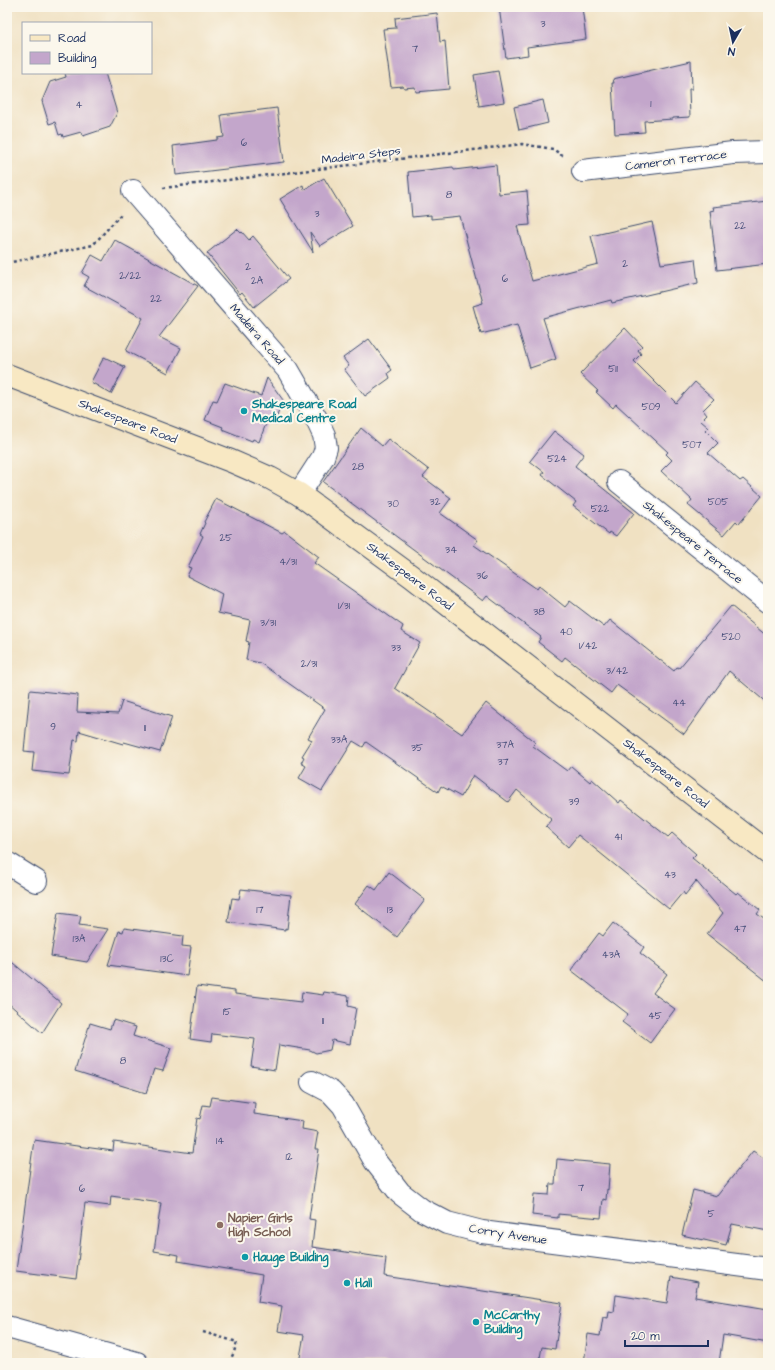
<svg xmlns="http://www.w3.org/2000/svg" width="775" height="1370" font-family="'Architects Daughter',sans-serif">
<rect width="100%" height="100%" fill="#fbf7ec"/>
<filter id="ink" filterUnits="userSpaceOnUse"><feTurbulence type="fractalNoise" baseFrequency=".025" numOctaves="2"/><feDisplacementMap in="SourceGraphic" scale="8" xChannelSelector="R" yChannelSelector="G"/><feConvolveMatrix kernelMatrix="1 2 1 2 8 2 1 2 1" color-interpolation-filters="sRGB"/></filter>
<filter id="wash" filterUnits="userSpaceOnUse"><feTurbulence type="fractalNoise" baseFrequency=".012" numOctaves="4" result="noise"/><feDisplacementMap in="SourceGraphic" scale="16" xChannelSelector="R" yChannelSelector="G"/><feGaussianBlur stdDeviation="0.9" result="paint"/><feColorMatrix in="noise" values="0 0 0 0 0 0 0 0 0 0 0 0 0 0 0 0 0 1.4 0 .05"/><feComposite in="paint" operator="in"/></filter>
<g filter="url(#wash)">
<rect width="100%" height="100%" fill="#f0e1c2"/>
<g id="blocks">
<g fill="#c3a6cb">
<path d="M499,7H582L586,39L527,47L528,55L506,58Z"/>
<path d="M437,13L440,42L445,41L449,89L416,92L415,87L404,88L403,86L391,87L383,29L396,28L395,18Z"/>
<path d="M691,61L692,89H689L690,117L673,118V119L644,121L645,132L615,134L612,83H614L613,79Z"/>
<path d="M498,71L504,102L479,106L474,75Z"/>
<path d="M65,73H105L117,113L110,127L83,136L81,132L63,137L62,134L59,135L55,122L49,124L42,101L50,82L66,77Z"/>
<path d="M543,100L548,123L519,130L514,107Z"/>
<path d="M277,108L284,162L176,175L173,146L217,140V138L224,137L221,115Z"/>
<path d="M496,165L499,194L527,191L530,225L517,226L532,281L598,264L591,236L652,222L661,264L695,259L698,283L612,303L611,300L543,318L556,359L530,368L517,325L481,334L473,306L483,303L460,216L431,219V215L412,217L408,172L453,167L454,170Z"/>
<path d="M324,178L353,226L320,246L310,232L313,252L280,199L303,185L304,190Z"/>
<path d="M768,201V264L717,270L710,211L714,210L713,207Z"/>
<path d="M237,229L241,233L242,232L249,240L253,236L289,279L254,307L242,292L240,294L207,253Z"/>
<path d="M115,240L198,286L159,337L181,348L168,373L126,351L143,318L84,286L89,277L82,273L92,255L103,261Z"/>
<path d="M625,328L642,346L638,350L641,354L634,361L676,403L695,382L714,399L703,410L707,415L701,421L708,427L705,430L718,443L708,453L740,481L743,479L762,496L739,524L736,521L724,535L688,505L692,500L661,471L672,460L666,454L668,452L616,404L613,408L596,392L598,391L580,374Z"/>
<path d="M369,339L392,370L388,373L390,378L365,396L344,369L349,366L343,358Z"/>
<path d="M104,357L125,367L111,394L91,382Z"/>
<path d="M267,378L283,400L274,424L267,421L259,442L253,439L252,441L222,429L223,427L205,420L213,400L217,401L225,383L261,396Z"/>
<path d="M361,428L382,446L388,439L429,470L423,477L451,498L440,513L478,540L474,545L537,589L539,586L565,607L570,601L604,627L610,620L674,671L677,667L679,668L731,606L768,637V704L729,671L684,734L617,685L611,693L565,657L562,661L538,642L541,637L487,596L483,601L323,482Z"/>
<path d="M554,431L584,454L575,466L634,513L616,536L610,532L609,534L573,506L576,502L542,475L544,472L530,461Z"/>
<path d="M216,499L282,533L285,531L319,557L314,563L403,626L401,631L420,643L395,688L462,734L486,703L536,743L533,746L567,771L571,766L590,782L592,779L619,803L621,800L668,837L672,833L696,854L692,858L736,894L738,892L760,910L757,914L768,922V982L707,934L723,913L696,881L685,895L683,892L669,909L578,835L568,847L546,827L552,820L517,790L508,802L473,775L461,797L441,786L438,792L366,742L363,747L353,741L322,791L299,778L306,766L301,763L304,757L302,756L312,740L308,738L325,709L260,663L246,660L249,642L246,641L250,620L218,613L222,594L187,576L191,568L188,567L203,536L200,534L205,523L204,522Z"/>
<path d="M30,690L78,695L77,712L118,714L122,701L172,717L160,752L124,742L123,744L79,731L78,741L74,740L69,775L32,771L34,752L24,751Z"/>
<path d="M389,872L425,900L397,937L355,904L369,885L376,890Z"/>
<path d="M241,889L291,895L287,929L285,928V930L228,922L232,898L239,899Z"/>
<path d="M58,913L81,916L79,925L108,929L87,962L51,956Z"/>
<path d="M613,923L644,947L640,953L667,974L653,993L675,1009L650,1043L622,1022L628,1014L571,970L599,933L603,936Z"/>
<path d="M124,928L183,936L182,946L191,947L187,976L108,965L119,931L123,932Z"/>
<path d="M7,958L61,1003L42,1033L7,1002Z"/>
<path d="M197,986L235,991V994L301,1002L302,992L323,995L324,992L349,996L348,1006L356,1008L350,1044L332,1040L330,1050L316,1053L310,1050L279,1045L275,1070L251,1066L255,1039L212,1034L211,1042L190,1039Z"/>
<path d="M113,1020L136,1027L133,1036L171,1048L163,1071L154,1069L146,1093L75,1071L90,1023L110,1029Z"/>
<path d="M212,1097L255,1103L254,1114L303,1121L302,1129L318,1132L315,1149H319L309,1219L315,1220L312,1247L386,1258L384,1276L562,1303L555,1349L542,1347L539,1363H299L304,1335L278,1331L282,1306L258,1302L262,1275L178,1261L179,1255L154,1251L161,1203L111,1196L110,1206L85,1203L76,1279L16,1271L34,1140L113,1151L114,1142L192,1153L197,1118L200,1119L203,1105L210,1106Z"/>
<path d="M753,1151L768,1161V1231L732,1224L726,1245L682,1235L693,1190L717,1196Z"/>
<path d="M557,1159L610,1164L608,1190L607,1189L606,1200L603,1199L601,1218L558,1214V1218L532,1215L534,1194L549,1195L550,1184H555Z"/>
<path d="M671,1277L698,1282L695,1297L768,1309V1343L723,1335L719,1363H584L588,1334L600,1336L603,1317L608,1318L609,1311L614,1312L616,1295L667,1303Z"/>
</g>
</g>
</g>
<g filter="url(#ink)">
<use href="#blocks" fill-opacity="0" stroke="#3b4a6d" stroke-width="1"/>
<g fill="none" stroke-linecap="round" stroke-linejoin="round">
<defs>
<g id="street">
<path d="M583,171L733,153L768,152"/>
<path d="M133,191L288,370L317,420L324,435L326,448L323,457L299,494"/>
<path d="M619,482L768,602"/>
<path d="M7,863L36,881"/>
<path d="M312,1082L331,1092L343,1105L375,1161L400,1193L422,1210L447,1223L482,1232L768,1269"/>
<path d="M7,1327L137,1363"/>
</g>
<path id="secondary" d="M7,375L231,461L270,478L299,494L411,576L768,853"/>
</defs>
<use href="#street" stroke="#3b4a6d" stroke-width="24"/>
<use href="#secondary" stroke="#3b4a6d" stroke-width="24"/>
<g stroke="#3b4a6d" stroke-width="2.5" stroke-dasharray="3 3" stroke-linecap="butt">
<path d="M163,188L522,144L553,149L563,156"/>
<path d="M7,263L93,245L121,214"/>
<path d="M203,1332L237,1342L234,1352L229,1363"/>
</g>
<use href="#street" stroke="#fff" stroke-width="22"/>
<use href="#secondary" stroke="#f8e8c3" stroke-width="22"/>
</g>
</g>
<g fill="#0f9aa8" stroke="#fbf7ec" stroke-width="1.5">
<circle cx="244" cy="411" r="4"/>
<circle cx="245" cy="1257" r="4"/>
<circle cx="347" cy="1283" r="4"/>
<circle cx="476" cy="1322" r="4"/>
</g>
<circle fill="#8d6e63" stroke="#fbf7ec" stroke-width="1.5" cx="220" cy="1225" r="4"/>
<g text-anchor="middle" stroke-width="4" stroke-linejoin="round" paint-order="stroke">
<g font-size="10" fill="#454d79">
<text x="543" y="27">3</text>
<text x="415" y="52">7</text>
<text x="651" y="107">1</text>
<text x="79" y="108">4</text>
<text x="244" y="146">6</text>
<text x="449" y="198">8</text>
<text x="317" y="217">3</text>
<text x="740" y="229">22</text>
<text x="625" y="267">2</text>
<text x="248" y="270">2</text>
<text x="130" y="279">2/22</text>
<text x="505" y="282">6</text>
<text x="257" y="284">2A</text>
<text x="156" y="302">22</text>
<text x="613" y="372">511</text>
<text x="651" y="410">509</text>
<text x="692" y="448">507</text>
<text x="557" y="462">524</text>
<text x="358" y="470">28</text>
<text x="435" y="505">32</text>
<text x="718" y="505">505</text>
<text x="393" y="507">30</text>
<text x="600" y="512">522</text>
<text x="226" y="541">25</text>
<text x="451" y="553">34</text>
<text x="288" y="565">4/31</text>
<text x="482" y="579">36</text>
<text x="344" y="609">1/31</text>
<text x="539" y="615">38</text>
<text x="268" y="626">3/31</text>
<text x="566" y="635">40</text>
<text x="731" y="640">520</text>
<text x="588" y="649">1/42</text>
<text x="396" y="651">33</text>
<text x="309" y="667">2/31</text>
<text x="617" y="674">3/42</text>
<text x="679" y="706">44</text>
<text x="53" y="730">9</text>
<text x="145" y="731">11</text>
<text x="339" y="743">33A</text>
<text x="505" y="748">37A</text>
<text x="417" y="751">35</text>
<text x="503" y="765">37</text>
<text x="574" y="805">39</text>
<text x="618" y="840">41</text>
<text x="670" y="878">43</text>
<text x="260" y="913">17</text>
<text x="390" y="913">13</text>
<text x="740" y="932">47</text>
<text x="79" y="942">13A</text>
<text x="611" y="958">43A</text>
<text x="167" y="962">13C</text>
<text x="227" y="1015">15</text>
<text x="655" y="1019">45</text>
<text x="323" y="1024">11</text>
<text x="123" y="1064">8</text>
<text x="220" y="1144">14</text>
<text x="289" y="1160">12</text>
<text x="581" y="1191">7</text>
<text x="82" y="1192">6</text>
<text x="711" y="1217">5</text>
</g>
<g font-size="12" fill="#1b2f5e" stroke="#fbf7ec">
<text transform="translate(361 155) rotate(-7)" y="4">Madeira Steps</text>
<text transform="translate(676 160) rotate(-7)" y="4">Cameron Terrace</text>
<text transform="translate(257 334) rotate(49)" y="4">Madeira Road</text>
<text transform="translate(128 421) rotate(21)" y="4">Shakespeare Road</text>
<text transform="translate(693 542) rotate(39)" y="4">Shakespeare Terrace</text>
<text transform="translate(410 576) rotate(37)" y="4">Shakespeare Road</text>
<text transform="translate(666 773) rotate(38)" y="4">Shakespeare Road</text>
<text transform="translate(508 1234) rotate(9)" y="4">Corry Avenue</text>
</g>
<g font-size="12" font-weight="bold" fill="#0d838f" stroke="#fbf7ec" text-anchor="start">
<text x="252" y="408">Shakespeare Road<tspan x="252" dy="14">Medical Centre</tspan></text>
<text x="253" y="1261">Hauge Building</text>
<text x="355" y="1287">Hall</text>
<text x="484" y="1319">McCarthy<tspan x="484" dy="14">Building</tspan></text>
</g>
<g font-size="12" font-weight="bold" fill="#785e54" stroke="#fbf7ec" text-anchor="start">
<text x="228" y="1222">Napier Girls<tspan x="228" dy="14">High School</tspan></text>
</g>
</g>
<rect width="775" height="1370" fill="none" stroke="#fbf7ec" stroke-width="24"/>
<rect x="22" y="22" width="130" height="52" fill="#fbf7ec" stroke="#a1a7b3"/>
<rect x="30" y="35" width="20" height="6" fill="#f8e8c3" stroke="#a1a7b3"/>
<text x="58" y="42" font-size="12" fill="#1b2f5e">Road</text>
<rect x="30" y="52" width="20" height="12" fill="#c3a6cb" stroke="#a1a7b3"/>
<text x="58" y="62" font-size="12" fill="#1b2f5e">Building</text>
<g transform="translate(733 42) rotate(189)" stroke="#fbf7ec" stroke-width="3" paint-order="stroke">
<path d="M0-3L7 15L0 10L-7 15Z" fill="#1b2f5e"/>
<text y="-6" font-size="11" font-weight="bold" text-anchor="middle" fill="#1b2f5e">N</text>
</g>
<path d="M625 1340v6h83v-6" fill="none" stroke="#1b2f5e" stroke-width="2"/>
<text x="631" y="1340" font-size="12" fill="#1b2f5e" stroke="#fbf7ec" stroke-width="3" paint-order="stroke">20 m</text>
</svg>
